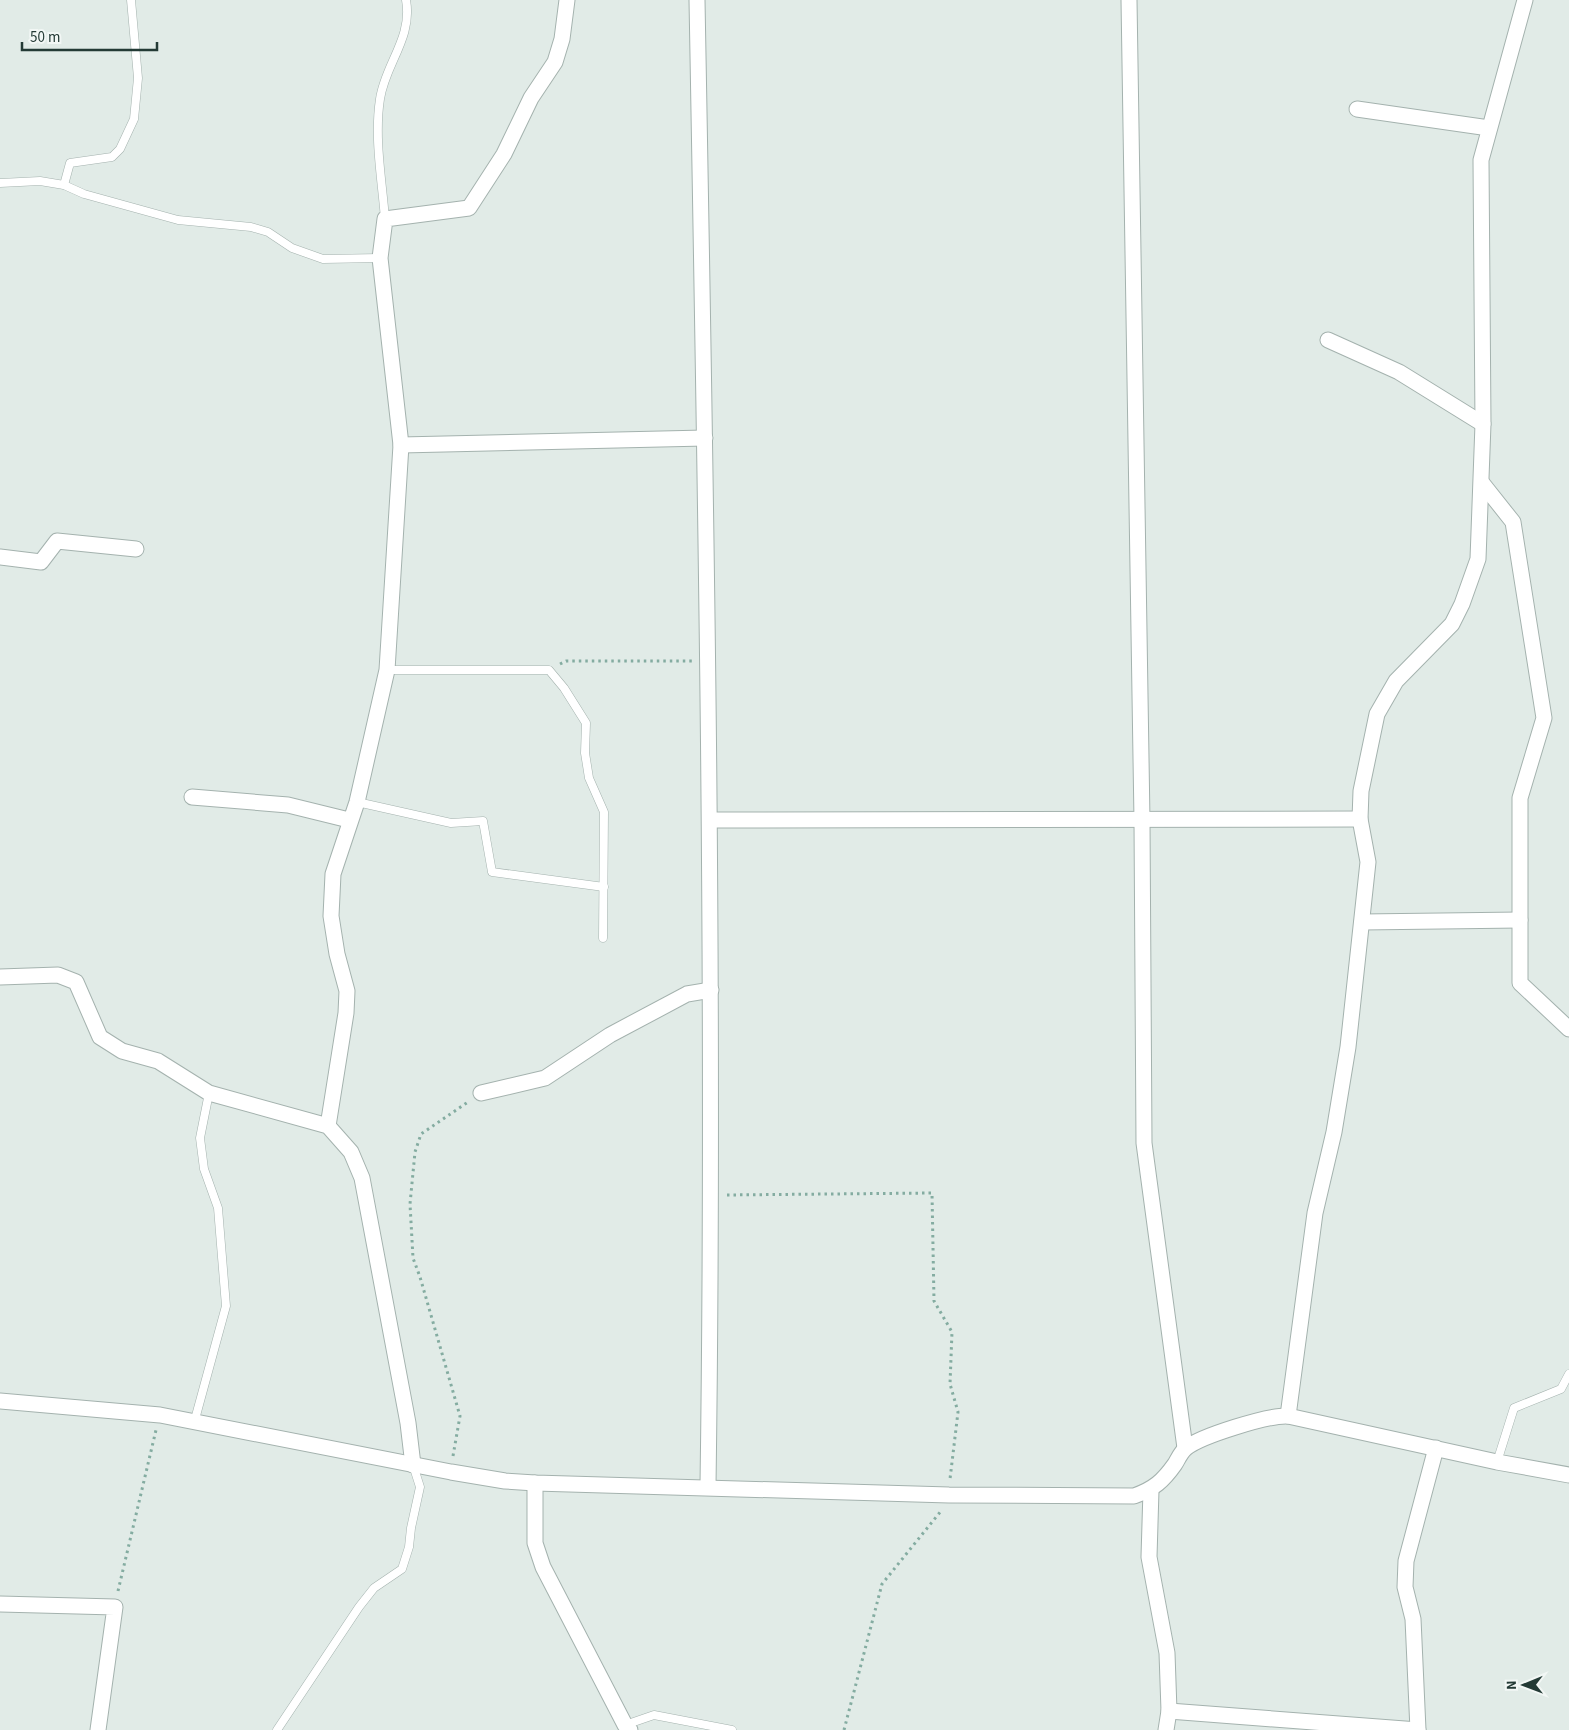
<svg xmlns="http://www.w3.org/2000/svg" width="1569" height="1730" font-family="'Source Sans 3',sans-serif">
<rect width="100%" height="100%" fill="#e1ebe7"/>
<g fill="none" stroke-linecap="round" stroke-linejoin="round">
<defs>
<g id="service">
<path d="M0,183L40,181L64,185L84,194L178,220L251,227L268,232L292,248L323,259L380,258"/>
<path d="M64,185L70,163L112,157L120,149L134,119L138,78L131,0"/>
<path d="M385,219C382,180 374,138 380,99C385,64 413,38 406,0"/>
<path d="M387,670H549L564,688L586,723L585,753L589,778L604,812L603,938"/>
<path d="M357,802L451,823L483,821L492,872L604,887"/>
<path d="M194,1423L226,1306L218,1208L204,1169L200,1138L209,1093"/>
<path d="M1497,1462L1514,1408L1561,1389L1569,1374"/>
<path d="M625,1725L654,1715L732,1730"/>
<path d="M277,1730L359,1607L374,1588L402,1569L409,1547L411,1528L420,1487L413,1465"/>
</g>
<g id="minor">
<path d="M697,0C706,495 715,991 708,1486"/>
<path d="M1129,0L1142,821L1144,1143L1185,1448"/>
<path d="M1357,109L1489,128"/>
<path d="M1328,340L1399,372L1483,424"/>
<path d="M401,445L705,438"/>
<path d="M1482,483L1513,522L1544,718L1520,798V983L1569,1029"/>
<path d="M0,557L41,562L57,541L136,549"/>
<path d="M192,797L288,805L349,820"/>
<path d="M711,820L1360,819"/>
<path d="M1362,922L1520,920"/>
<path d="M0,977L58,975L76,982L100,1037L122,1051L158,1061L209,1093L328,1126L351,1152L362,1178L408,1423L413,1465"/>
<path d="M481,1093L545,1078L610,1035L687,994L711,990"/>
<path d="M328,1126L346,1013L347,991L337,954L331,916L333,874L357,802L387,670L401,445L380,258L385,219L469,208L504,154L531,98L555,62L562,39L567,0"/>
<path d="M0,1401L160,1415L451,1472L505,1481L535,1483L949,1495L1134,1496C1154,1489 1163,1481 1175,1464C1178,1459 1181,1452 1186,1448C1201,1436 1268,1415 1288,1416L1497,1462L1569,1475"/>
<path d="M1288,1416L1315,1213L1334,1132L1348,1047L1368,862L1360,819L1361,791L1377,714L1396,681L1452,624L1462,604L1478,559L1483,424L1481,160L1525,0"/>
<path d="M535,1483V1543L543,1567L625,1725L630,1730"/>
<path d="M1151,1490L1149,1557L1167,1653L1169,1711L1166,1730"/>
<path d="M0,1604L115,1607L98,1730"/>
<path d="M1169,1711L1418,1730"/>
<path d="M1418,1730L1413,1619L1405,1587L1406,1561L1436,1448"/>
</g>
</defs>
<use href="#service" stroke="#a4b2ae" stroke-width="9"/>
<use href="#minor" stroke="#a4b2ae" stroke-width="17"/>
<g stroke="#84aca1" stroke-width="3" stroke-dasharray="2.5 4" stroke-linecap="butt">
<path d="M560,664L566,661H693"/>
<path d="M727,1195L932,1193L934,1301L952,1332L950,1384L958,1412L950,1479"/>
<path d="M453,1456L460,1416L420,1277L413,1258L410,1204L415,1152L421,1134L468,1102"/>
<path d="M118,1591L156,1430"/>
<path d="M844,1730L882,1584L941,1511"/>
</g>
<use href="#service" stroke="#fff" stroke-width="8"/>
<use href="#minor" stroke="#fff" stroke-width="15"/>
</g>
<g transform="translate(1524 1685) rotate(269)" stroke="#f2f7f5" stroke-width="4" paint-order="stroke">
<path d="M0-4L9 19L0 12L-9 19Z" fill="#233a35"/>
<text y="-8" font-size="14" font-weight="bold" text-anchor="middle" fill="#233a35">N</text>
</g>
<path d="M22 42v8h135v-8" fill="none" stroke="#233a35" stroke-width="2.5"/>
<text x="30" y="42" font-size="15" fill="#233a35" stroke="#f2f7f5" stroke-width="4" paint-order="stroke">50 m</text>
</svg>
